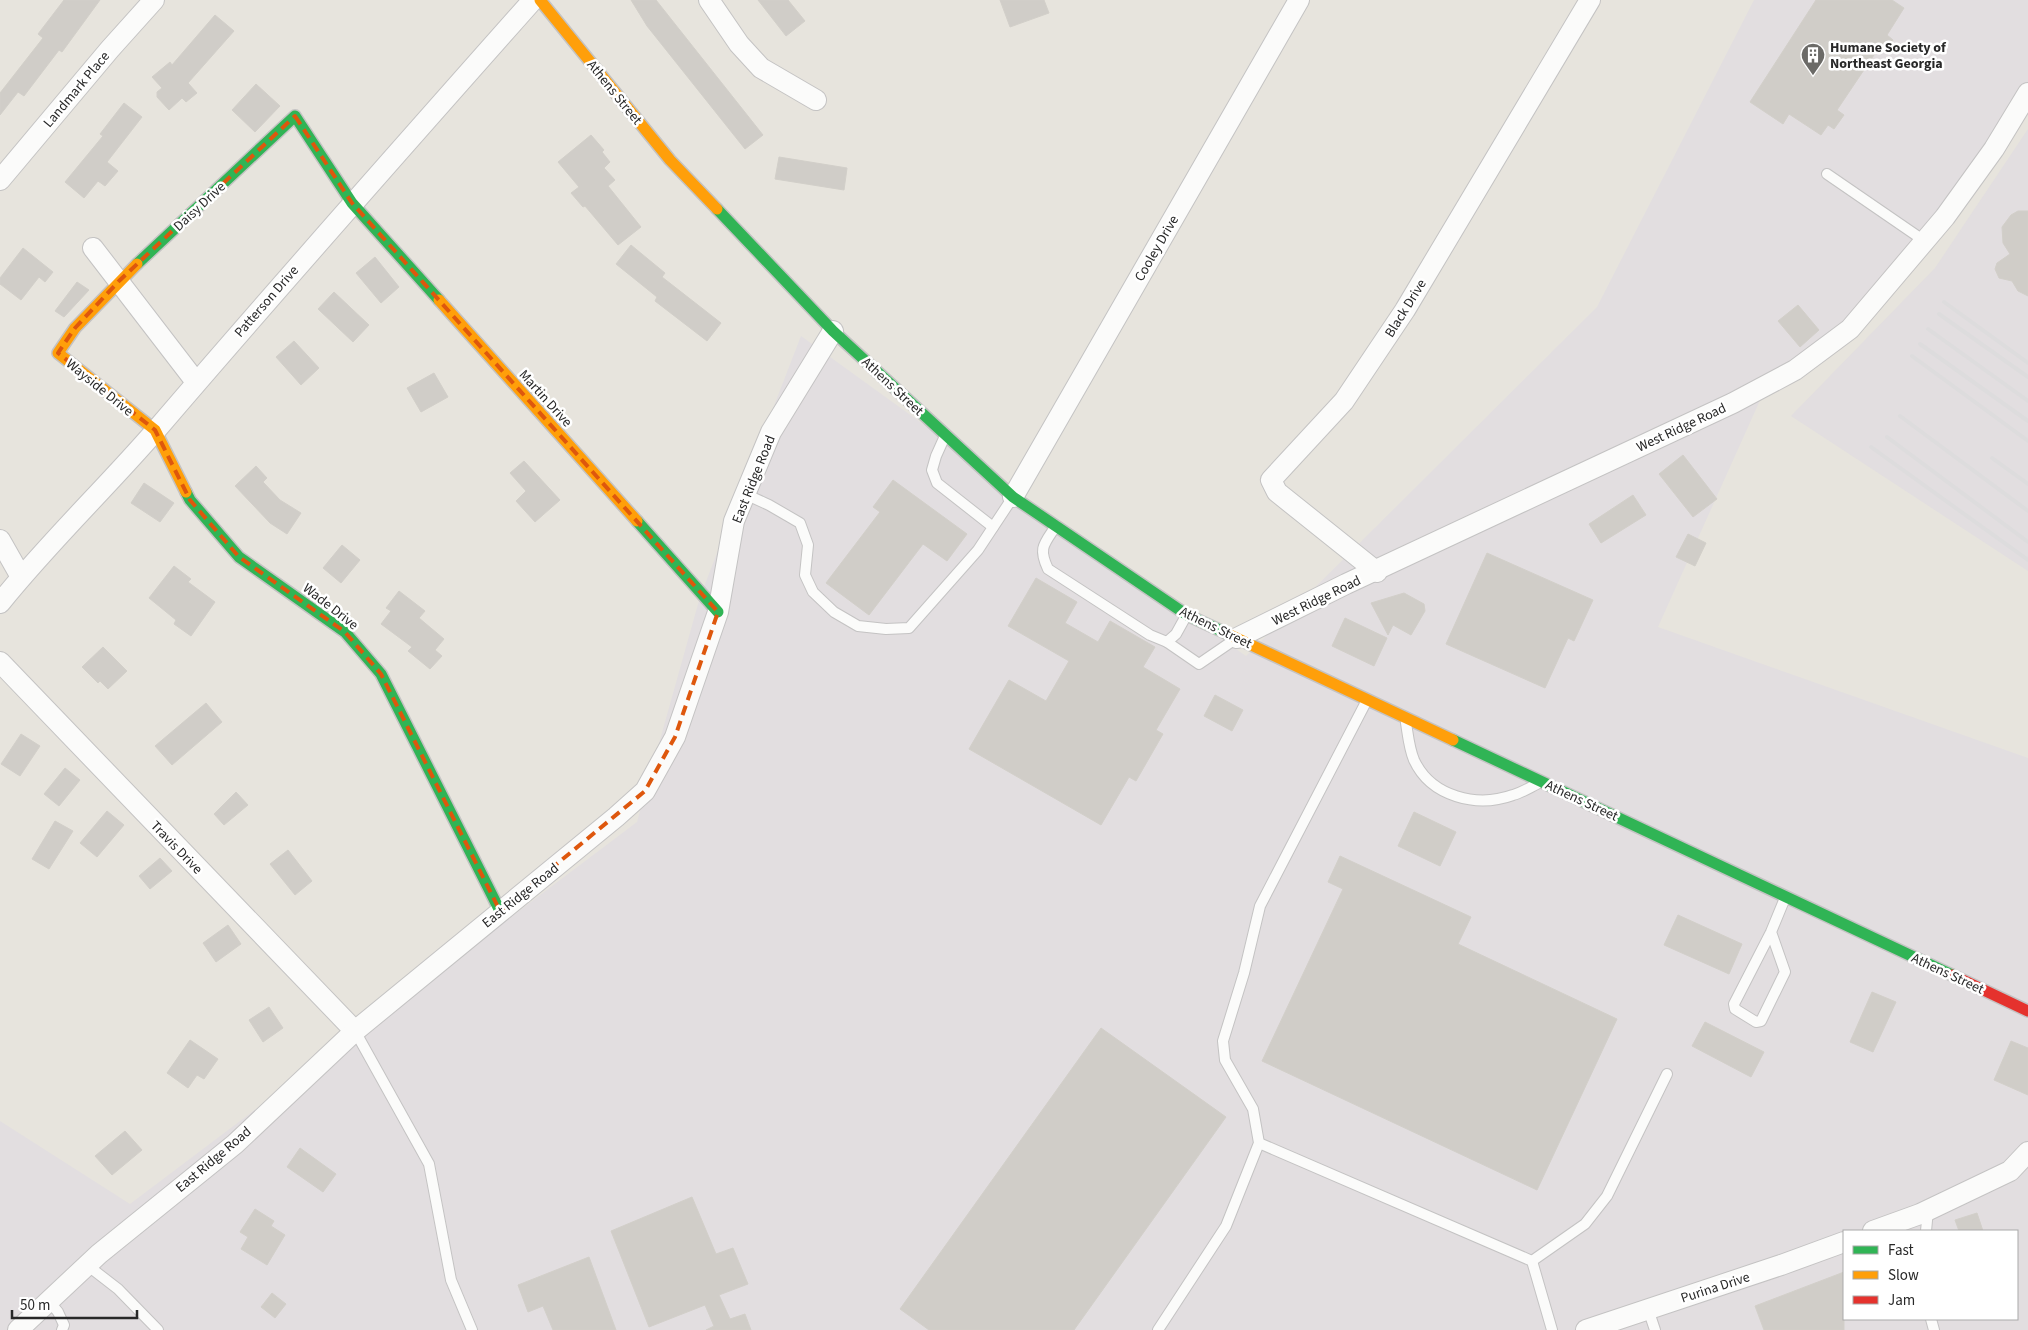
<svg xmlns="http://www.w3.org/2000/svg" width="2028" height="1330" font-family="'Source Sans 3',sans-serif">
<rect width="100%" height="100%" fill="#e7e4dd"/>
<g fill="#e2dee0" fill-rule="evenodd">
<path d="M1754,0H2028V92L1979,167L1830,347L1766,387L1658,627L2028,758V1330H0V1121L130,1204L637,822L700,597L801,336L1187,615L1246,656L1597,307ZM1844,1231H2017V1319H1844Z"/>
<path d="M2028,129V571L1791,416L1935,268Z"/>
</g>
<g fill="#d0cdc8" stroke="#d2cfc9">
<path d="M64,0H100L62,52L59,50L24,96L18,92L0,115V93L43,38L38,34Z"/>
<path d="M631,0H656L763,135L745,149L647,26Z"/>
<path d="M758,0H788L805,21L786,36Z"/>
<path d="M1000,0H1044L1049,13L1010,27Z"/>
<path d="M1816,0H1892L1904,8L1887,35L1893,40L1887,51L1880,46L1837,110L1844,115L1834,129L1828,125L1821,135L1789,114L1783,124L1750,102Z"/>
<path d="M215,15L234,31L188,83L197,93L186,102L182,98L169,110L157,97V92L162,88L152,77L170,62L172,65Z"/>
<path d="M256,84L280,106L255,132L232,110Z"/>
<path d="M124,103L142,117L107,162L118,171L105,186L98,181L84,198L65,182L103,136L100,134Z"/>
<path d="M591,135L604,150L602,152L610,162L604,168L615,180L608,186L641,227L618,245L585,206L583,207L571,193L579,187L558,162Z"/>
<path d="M779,157L847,168L844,190L775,179Z"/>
<path d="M2018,211H2028V296L2018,291L2012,281L1999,278L1995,269L1997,263L2010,254L2003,243L2002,227L2011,215Z"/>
<path d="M631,245L665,273L662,277L721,323L707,341L655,301L657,297L616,264Z"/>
<path d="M23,248L53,272L45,282L39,277L21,300L0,284V278Z"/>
<path d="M375,257L399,287L381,303L356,273Z"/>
<path d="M77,282L89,290L64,317L55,311Z"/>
<path d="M334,292L369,325L353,342L318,309Z"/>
<path d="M1798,305L1819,330L1800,347L1778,321Z"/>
<path d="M294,341L319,368L301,385L276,357Z"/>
<path d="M434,373L448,397L421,412L407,388Z"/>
<path d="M1683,455L1717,499L1693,517L1659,474Z"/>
<path d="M524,461L560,500L535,522L516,501L526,491L510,473Z"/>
<path d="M256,466L267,478L263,482L280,500L301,513L287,534L270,523L235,486Z"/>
<path d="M893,480L967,534L947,561L923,544L869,615L826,583L880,512L873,507Z"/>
<path d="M144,483L174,503L160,522L131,503Z"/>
<path d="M1633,495L1646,515L1601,543L1589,524Z"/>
<path d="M1688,534L1706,543L1695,566L1676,557Z"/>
<path d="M342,545L360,560L341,583L323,568Z"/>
<path d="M1487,553L1593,600L1574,641L1568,638L1545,688L1446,644Z"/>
<path d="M174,566L191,579L188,582L215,602L191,636L174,624L176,620L149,598Z"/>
<path d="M1036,578L1077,602L1065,623L1098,642L1110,621L1155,647L1143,667L1180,689L1156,730L1163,734L1136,781L1129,777L1101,825L969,749L1009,680L1046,701L1069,661L1008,626Z"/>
<path d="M399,591L425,611L419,618L444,639L435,650L442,656L430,669L408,651L412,647L381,624L391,611L386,608Z"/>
<path d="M1404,593L1424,604L1425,611L1411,635L1393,625L1388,635L1371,603Z"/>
<path d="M1345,618L1387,638L1374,666L1332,646Z"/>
<path d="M103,647L127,671L108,689L100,681L98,683L82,667Z"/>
<path d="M1215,695L1243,710L1232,731L1204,716Z"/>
<path d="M206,703L222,722L172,765L155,746Z"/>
<path d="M21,734L40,746L20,776L1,764Z"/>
<path d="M65,768L80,780L59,806L44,794Z"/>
<path d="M236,792L248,805L224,825L214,814Z"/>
<path d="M107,811L124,825L97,857L80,843Z"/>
<path d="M1414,812L1456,832L1440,866L1398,846Z"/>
<path d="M55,821L73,831L49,869L32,859Z"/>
<path d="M288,850L312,881L295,895L270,864Z"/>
<path d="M1340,856L1471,917L1458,944L1617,1019L1537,1190L1262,1061L1343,889L1328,882Z"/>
<path d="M160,858L172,871L150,889L139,876Z"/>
<path d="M1678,915L1742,944L1729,974L1664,945Z"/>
<path d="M228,925L241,944L216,962L203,943Z"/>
<path d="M1872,992L1896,1002L1873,1052L1850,1042Z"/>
<path d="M269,1007L283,1028L263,1042L249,1020Z"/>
<path d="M1705,1022L1764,1052L1751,1077L1692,1046Z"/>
<path d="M1101,1028L1226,1117L1074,1330H929L900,1309Z"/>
<path d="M190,1040L218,1059L204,1079L197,1075L188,1088L167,1073Z"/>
<path d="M2011,1041L2028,1048V1095L1994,1080Z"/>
<path d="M125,1131L142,1150L112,1175L95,1156Z"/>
<path d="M300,1148L336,1174L323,1192L287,1167Z"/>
<path d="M692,1197L716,1254L733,1248L748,1284L719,1295L730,1319L745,1314L751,1330H706L714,1326L705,1305L649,1327L611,1231Z"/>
<path d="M255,1209L274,1221L271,1226L285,1235L267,1265L241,1249L248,1237L240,1232Z"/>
<path d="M1977,1213L1983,1231H1959L1955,1220Z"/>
<path d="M589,1257L616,1330H553L543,1306L528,1312L518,1285Z"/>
<path d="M1844,1272V1330H1764L1755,1306Z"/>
<path d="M272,1293L286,1304L275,1318L261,1307Z"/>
</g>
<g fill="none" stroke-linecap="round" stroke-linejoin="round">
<defs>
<g id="lane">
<path d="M1827,174L1926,242"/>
<path d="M945,436L936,456L932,470L937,483L993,527"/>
<path d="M745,494L769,505L800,523L808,545L805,575L813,592L834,612L858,626L886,629L909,628L978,550L1013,497"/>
<path d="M1056,526C1044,544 1038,548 1048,569L1150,635L1167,642L1176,634L1186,616"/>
<path d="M1167,642L1199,664L1234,640"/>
<path d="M1406,723C1408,735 1409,748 1414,760C1431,797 1477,808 1513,795C1521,793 1529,788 1537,784"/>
<path d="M1771,932L1785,972L1761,1021L1756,1022L1735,1009L1734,1004L1771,932L1785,898"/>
<path d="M355,1031L429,1164L451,1280L472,1330"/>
<path d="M1259,1143L1532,1261L1552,1330"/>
<path d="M1926,1231L1928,1210"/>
<path d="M1532,1261L1585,1224L1607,1196L1667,1074"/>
<path d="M87,1265L118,1289L158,1330"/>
<path d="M49,1301L58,1312L64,1325L62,1330"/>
<path d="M1648,1309L1655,1330"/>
<path d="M1931,1319L1934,1330"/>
<path d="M1158,1330L1226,1226L1259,1143L1253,1109L1225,1060L1223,1041L1244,973L1260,906L1366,702"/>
</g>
<g id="street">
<path d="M709,0L739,44L761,68L816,100"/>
<path d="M0,180L110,49L154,0"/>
<path d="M93,248L196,382"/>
<path d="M1013,497L1299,0"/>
<path d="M0,540L21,577"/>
<path d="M1377,572L1277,492L1271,480L1344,401L1405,310L1590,0"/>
<path d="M0,603C49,542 106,488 157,429C281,284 407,142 533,0"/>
<path d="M1237,638L1346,584L1733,403L1795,370L1850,329L1945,217L1994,149L2028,93"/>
<path d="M0,662L355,1031"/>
<path d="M1873,1231L1920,1214L2010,1171L2028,1152"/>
<path d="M18,1330L99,1254L235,1144L355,1031L616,817L645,791L675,737L718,612L734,521L771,432L833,331"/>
<path d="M1586,1330L1781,1265L1844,1242"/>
</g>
<g id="fast">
<path d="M717,209L833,331L1013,497L1187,615L1228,634"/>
<path d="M137,264L295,116L352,203L439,300"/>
<path d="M186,492L190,500L239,557L345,632L381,674L500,911"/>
<path d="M637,521L718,612"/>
<path d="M1453,740L1952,975"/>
</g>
<g id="slow">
<path d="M540,0L670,160L717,209"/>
<path d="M137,264L75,328L58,353L155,430L186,492"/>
<path d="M439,300L637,521"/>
<path d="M1228,634L1453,740"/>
</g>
<path id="jam" d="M1952,975L2028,1011"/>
</defs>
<use href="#lane" stroke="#c4c3c3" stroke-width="12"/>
<use href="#street" stroke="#c4c3c3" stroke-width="22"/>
<use href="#fast" stroke="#c4c3c3" stroke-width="14"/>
<use href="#slow" stroke="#c4c3c3" stroke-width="14"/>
<use href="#jam" stroke="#c4c3c3" stroke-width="14"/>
<use href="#lane" stroke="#fbfbfa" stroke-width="10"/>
<use href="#street" stroke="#fbfbfa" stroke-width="20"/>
<use href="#fast" stroke="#30b455" stroke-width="11"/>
<use href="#slow" stroke="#ff9f0a" stroke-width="11"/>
<use href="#jam" stroke="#e5322d" stroke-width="11"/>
<g stroke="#dddcdd" stroke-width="4">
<path d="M1944,302L2028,363"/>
<path d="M1939,314L2028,377"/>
<path d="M1928,329L2028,401"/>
<path d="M1920,344L2028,421"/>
<path d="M1912,356L2028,441"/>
<path d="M1900,416L2028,511"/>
<path d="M1887,437L2028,542"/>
<path d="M1871,447L2028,560"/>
<path d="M1992,458L2028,484"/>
</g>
</g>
<path fill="none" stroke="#de570d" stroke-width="4" stroke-dasharray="10 6" stroke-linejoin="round" d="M295,116L352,203L718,612L675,737L645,791L500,911L381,674L345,632L239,557L190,500L155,430L58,353L75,328L119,281Z"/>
<defs>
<symbol id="building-pin" viewBox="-11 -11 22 30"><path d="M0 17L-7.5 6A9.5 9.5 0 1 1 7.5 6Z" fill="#6b6a67" stroke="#fff"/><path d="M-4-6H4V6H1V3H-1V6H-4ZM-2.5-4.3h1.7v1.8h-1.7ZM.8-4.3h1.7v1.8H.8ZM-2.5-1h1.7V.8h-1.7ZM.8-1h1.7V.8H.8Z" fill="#fff"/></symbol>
</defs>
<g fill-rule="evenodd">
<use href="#building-pin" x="1799" y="41" width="28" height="38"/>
</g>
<g text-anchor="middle" stroke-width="5" stroke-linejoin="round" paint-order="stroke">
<g font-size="14" font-weight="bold" fill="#282828" stroke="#fff" text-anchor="start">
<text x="1830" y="52">Humane Society of<tspan x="1830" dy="16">Northeast Georgia</tspan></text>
</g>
<g font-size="14" fill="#282828" stroke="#fff">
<text transform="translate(76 89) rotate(-50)" y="5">Landmark Place</text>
<text transform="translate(615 92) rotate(51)" y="5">Athens Street</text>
<text transform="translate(199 206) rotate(-43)" y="5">Daisy Drive</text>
<text transform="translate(1156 248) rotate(-60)" y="5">Cooley Drive</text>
<text transform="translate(266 301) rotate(-49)" y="5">Patterson Drive</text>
<text transform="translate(1405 308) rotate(-58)" y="5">Black Drive</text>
<text transform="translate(893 386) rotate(43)" y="5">Athens Street</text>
<text transform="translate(100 387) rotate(39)" y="5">Wayside Drive</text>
<text transform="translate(546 398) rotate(48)" y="5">Martin Drive</text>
<text transform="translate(1681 427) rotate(-25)" y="5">West Ridge Road</text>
<text transform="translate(753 479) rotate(-68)" y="5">East Ridge Road</text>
<text transform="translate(1316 600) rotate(-26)" y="5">West Ridge Road</text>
<text transform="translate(331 606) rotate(38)" y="5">Wade Drive</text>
<text transform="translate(1216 627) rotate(26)" y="5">Athens Street</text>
<text transform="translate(1582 800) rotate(25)" y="5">Athens Street</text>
<text transform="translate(177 847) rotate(46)" y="5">Travis Drive</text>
<text transform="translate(520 895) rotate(-39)" y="5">East Ridge Road</text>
<text transform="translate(1948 973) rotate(25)" y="5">Athens Street</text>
<text transform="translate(213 1159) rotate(-40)" y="5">East Ridge Road</text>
<text transform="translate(1715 1287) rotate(-18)" y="5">Purina Drive</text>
</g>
</g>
<rect x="1843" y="1230" width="175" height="90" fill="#ffffff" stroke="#a9a9a9"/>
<rect x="1853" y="1246" width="25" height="8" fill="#30b455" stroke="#a9a9a9"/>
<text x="1888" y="1255" font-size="15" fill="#282828">Fast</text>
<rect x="1853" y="1271" width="25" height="8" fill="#ff9f0a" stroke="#a9a9a9"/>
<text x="1888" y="1280" font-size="15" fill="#282828">Slow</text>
<rect x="1853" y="1296" width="25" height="8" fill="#e5322d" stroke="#a9a9a9"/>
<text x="1888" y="1305" font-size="15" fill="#282828">Jam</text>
<path d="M12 1310v8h125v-8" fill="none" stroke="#282828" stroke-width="2.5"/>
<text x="20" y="1310" font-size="15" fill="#282828" stroke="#ffffff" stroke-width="4" paint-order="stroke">50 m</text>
</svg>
